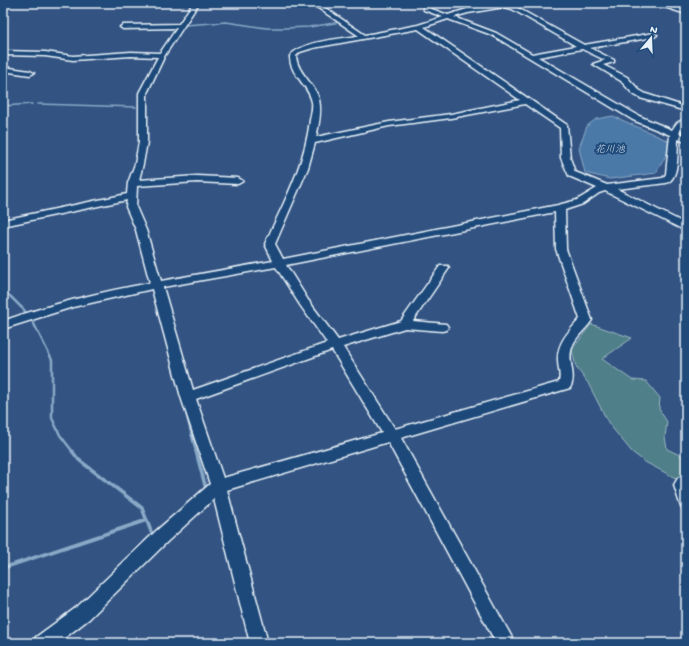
<svg xmlns="http://www.w3.org/2000/svg" width="689" height="646" font-family="'Gochi Hand','Klee One',sans-serif">
<rect width="100%" height="100%" fill="#335483"/>
<filter id="ink" filterUnits="userSpaceOnUse"><feTurbulence type="fractalNoise" baseFrequency=".025" numOctaves="2"/><feDisplacementMap in="SourceGraphic" scale="8" xChannelSelector="R" yChannelSelector="G"/><feConvolveMatrix kernelMatrix="1 2 1 2 8 2 1 2 1" color-interpolation-filters="sRGB"/></filter>
<g filter="url(#ink)">
<path fill="#507f89" stroke="#9cb8c0" d="M591,324L632,338L602,359L632,380L646,381L660,398L659,409L667,422L665,437L667,449L686,458V475H684L683,482L645,462L632,452L609,424L588,383L576,367L572,350Z"/>
<path fill="#4b79a7" stroke="#8aa9c7" d="M613,116L673,143L656,173L610,179L585,173L579,148L587,126L596,119Z"/>
<g fill="none" stroke-linecap="round" stroke-linejoin="round">
<g stroke="#8aa9c7" stroke-width="1.5">
<path d="M185,25L226,22L266,28H285L309,27L341,22"/>
<path d="M38,104L136,107"/>
<path d="M3,106L32,104"/>
</g>
<path stroke="#8aa9c7" stroke-width="2" d="M3,290L11,297"/>
<g stroke="#8aa9c7" stroke-width="2.5">
<path d="M10,296L24,310L34,324L52,360V418L60,435L73,452"/>
<path d="M184,405L196,452"/>
</g>
<g stroke="#8aa9c7" stroke-width="3.5">
<path d="M72,451L79,460L142,508L152,534"/>
<path d="M196,451L206,489"/>
<path d="M145,542L156,532"/>
<path d="M3,568L147,520"/>
</g>
<defs>
<g id="minor">
<path d="M193,3H199L165,55L147,93V142L143,164L139,180L197,176L238,178L243,181L238,184L197,182L137,186L136,207L146,230L161,281L273,261L265,244C283,204 305,165 310,120C311,115 313,108 312,102C309,85 289,74 290,56C302,41 339,39 359,36L311,3H318L365,35L418,25L443,17L424,10L422,3H428L429,8L448,15L467,9L503,3H515L511,5L516,7L584,45L654,33L657,35L654,37L590,48L614,60V62L603,65L627,77L639,90L646,94L686,107V111L640,98L633,94L621,81L593,64L605,60L582,49L538,57L639,116L672,130L677,123L686,118V124L679,133L686,136V142L678,139C677,151 680,179 666,183L617,189L686,224V231L605,191L599,193L583,204L565,210L566,249L592,320C585,331 573,338 571,351C568,364 577,376 570,388L401,438L515,643H496L388,442L227,490L268,643H250L214,499L168,541L89,619L58,643H33L36,637L77,607L156,531L210,484L181,397L152,289L73,307L3,329V321C51,304 100,292 150,283L136,230L126,207L127,200L3,226V220L127,194L128,183L135,164L139,142V93L158,57L131,56L73,60L45,56L3,55V51L45,52L73,56L131,52L160,53L177,28L123,29L120,27L123,25L179,24ZM504,7L512,9L576,46L532,54L496,33L454,17L468,13ZM448,19L492,35L633,120L670,135L666,174L663,178L607,185L575,172L570,158L567,125L424,27ZM418,29L520,100L451,114L389,122L316,137C319,125 323,106 317,94C311,81 297,71 296,56L300,52L313,48ZM525,104L560,128L561,158L569,176L597,188L577,200L558,205L283,259L275,244L308,168L315,143L389,126L451,118ZM555,212L556,249L580,319C569,331 557,343 558,360C558,368 561,374 559,382L395,429L343,347L405,328L442,331L446,330L448,327L446,324L413,321L449,268L448,266H440L401,321L338,340L308,300L286,265ZM276,267L300,305L327,343L193,390L163,287ZM332,350L382,433L223,478L196,399Z"/>
<path d="M652,3H661L686,10V14Z"/>
<path d="M3,67L30,71L34,73L30,75L3,71Z"/>
<path d="M683,476L686,477V509L681,507L674,485L678,478Z"/>
</g>
</defs>
<use href="#minor" stroke="#e8f1f8" stroke-width="3"/>
<use href="#minor" fill="#1f4a7a" fill-rule="evenodd"/>
</g>
</g>
<g text-anchor="middle" stroke-width="4" stroke-linejoin="round" paint-order="stroke">
<g font-size="10" font-style="italic" fill="#d0dfec" stroke="#1f4a7a">
<text x="610" y="152">花川池</text>
</g>
</g>
<rect width="689" height="646" fill="none" stroke="#1f4a7a" stroke-width="16"/>
<rect x="8" y="8" width="673" height="630" fill="none" stroke="#e8f1f8" stroke-width="1.5" filter="url(#ink)"/>
<g transform="translate(651 38) rotate(19)" stroke="#1f4a7a" stroke-width="3" paint-order="stroke">
<path d="M0-3L7 15L0 10L-7 15Z" fill="#e8f1f8"/>
<text y="-6" font-size="11" font-weight="bold" text-anchor="middle" fill="#e8f1f8">N</text>
</g>
</svg>
